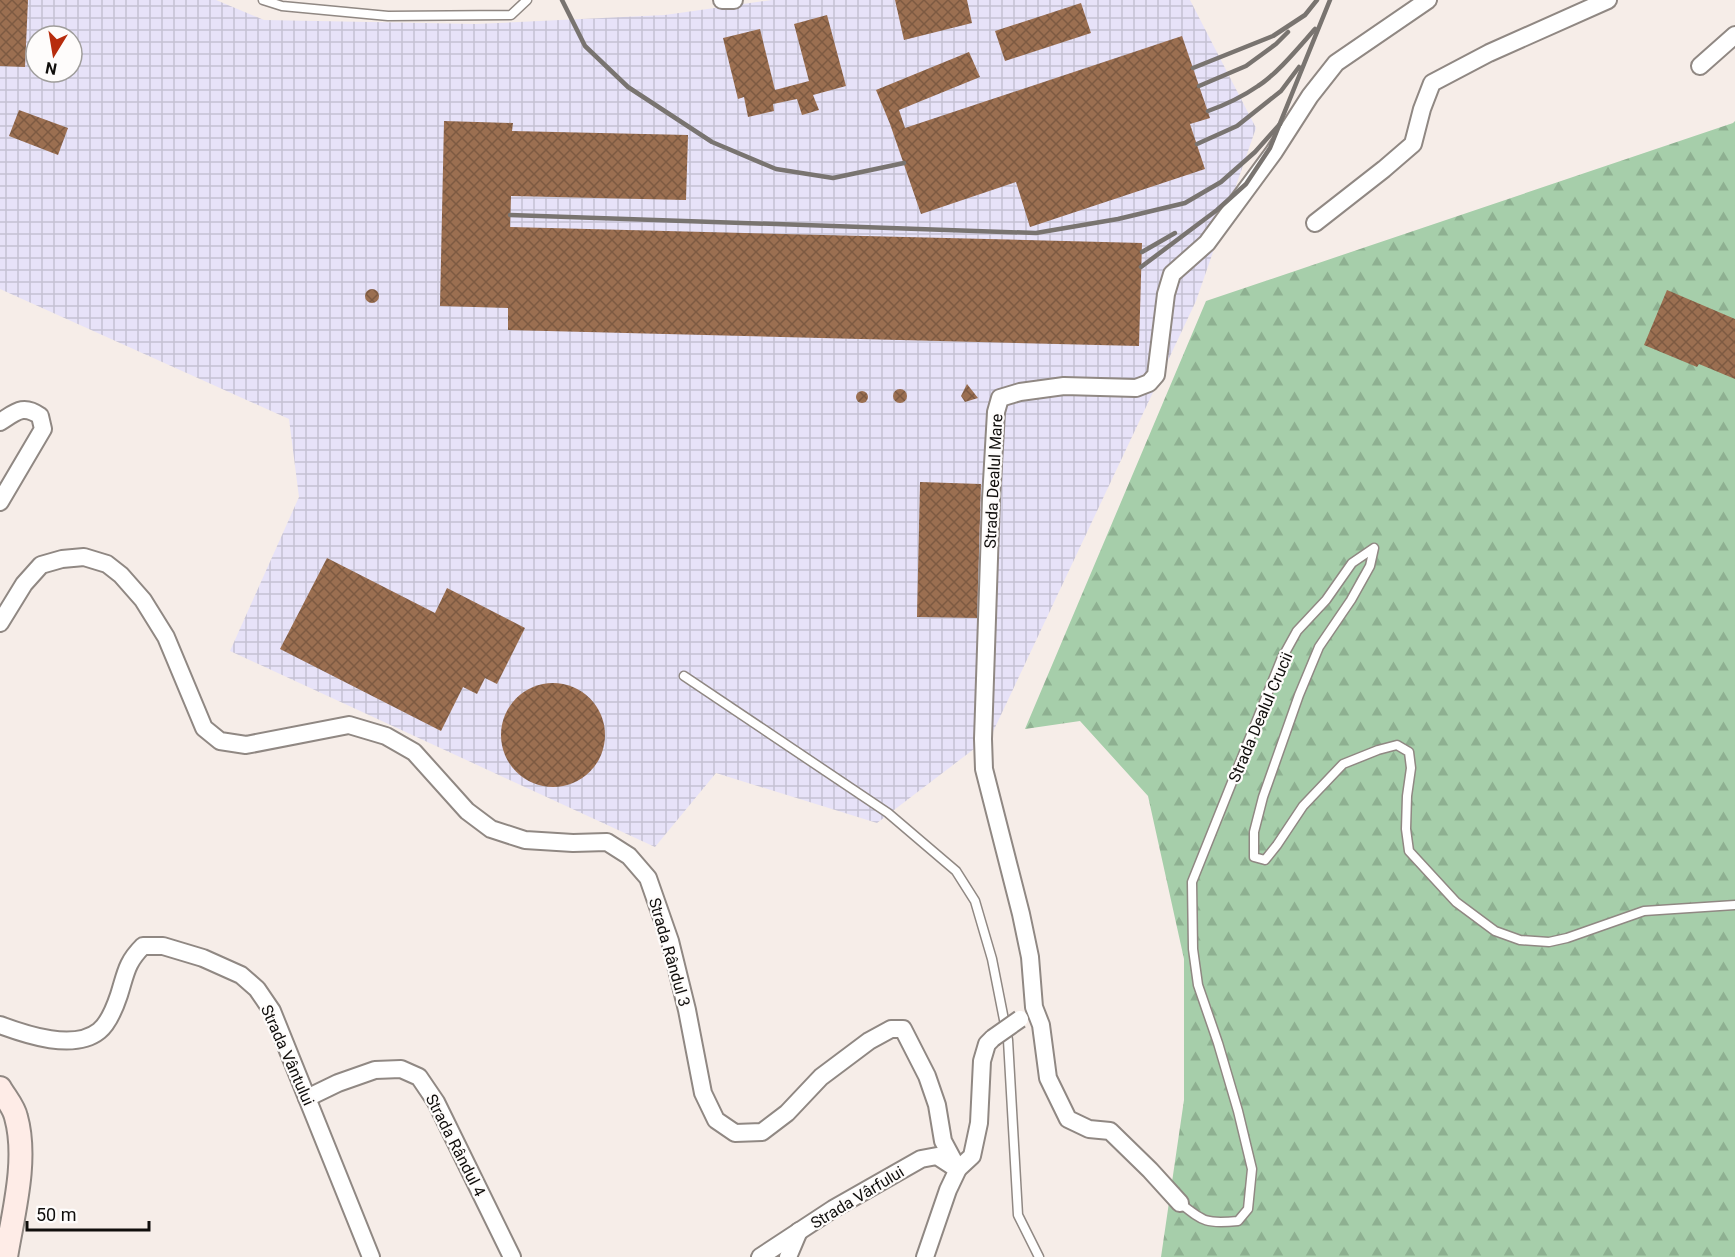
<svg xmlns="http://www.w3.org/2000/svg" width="1735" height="1257" font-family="Roboto,sans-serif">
<defs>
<pattern id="industrial-grid" width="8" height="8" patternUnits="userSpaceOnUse" patternTransform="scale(1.5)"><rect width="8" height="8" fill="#e7e2f8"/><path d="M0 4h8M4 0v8" fill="none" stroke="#c5c1d3"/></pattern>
<pattern id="forest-firs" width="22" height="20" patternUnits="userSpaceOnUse" patternTransform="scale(1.5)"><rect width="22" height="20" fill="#a6ceaa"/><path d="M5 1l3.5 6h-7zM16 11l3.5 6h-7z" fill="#8eb091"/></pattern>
<pattern id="building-cross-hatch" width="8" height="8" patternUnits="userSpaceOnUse" patternTransform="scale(1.5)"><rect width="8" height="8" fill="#9b6f51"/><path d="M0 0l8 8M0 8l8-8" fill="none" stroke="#7d5a42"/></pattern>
</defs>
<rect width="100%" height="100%" fill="#f6ede8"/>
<path fill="url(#industrial-grid)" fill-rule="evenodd" d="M0,0H216L264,20L476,24L665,15L772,0H1190L1256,128L1196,301L991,736L877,823L716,773L655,847L230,651L299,497L289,419L0,289ZM36,36H72V72H36Z"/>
<path fill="url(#forest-firs)" d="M1735,121V1257H1161L1184,1100V959L1148,796L1080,721L1025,729L1206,301L1733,123Z"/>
<g fill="url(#building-cross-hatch)">
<path d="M0,0H28L25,67L0,66Z"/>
<path d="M895,0H967L972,23L904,40Z"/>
<path d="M1081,3L1091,33L1005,61L995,31Z"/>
<path d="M827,15L846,86L813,95L819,110L802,115L797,99L773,104L774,111L748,117L744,97L738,99L723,38L760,29L775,90L809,81L794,24Z"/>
<path d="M1182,36L1210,118L1190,124L1205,169L1030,227L1016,182L921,214L890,124L876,90L969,52L980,77L899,110L905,128Z"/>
<path d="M19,110L68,128L58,155L9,136Z"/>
<path d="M444,121L513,123L512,131L688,135L686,200L511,196L510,227L1142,243L1139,346L508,330V308L440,306Z"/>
<circle cx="372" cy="296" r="7"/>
<path d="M1667,290L1735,319V379L1699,364L1697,367L1644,345Z"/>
<path d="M967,384L978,398L965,402L961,396Z"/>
<circle cx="900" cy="396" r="7"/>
<circle cx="862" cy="397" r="6"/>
<path d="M920,482L981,484L977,618L917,617Z"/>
<path d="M327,558L435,613L447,588L525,628L497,684L485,678L477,694L463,687L441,731L280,649Z"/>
<circle cx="553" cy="735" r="52"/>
</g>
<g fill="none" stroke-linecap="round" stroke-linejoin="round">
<defs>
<g id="lane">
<path d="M263,0L282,6L388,16L511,15L527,0"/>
<path d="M684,676L888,813L956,871L975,901L992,959L1008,1040L1018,1215L1039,1257"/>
<path d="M1180,1203C1204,1222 1206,1224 1238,1221L1248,1209L1252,1169L1238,1111L1218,1043L1198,985L1193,949L1192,882L1281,660L1297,631L1326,600L1352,563L1374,548L1370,566L1351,600L1319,647L1299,695L1263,797L1254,832V857L1265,860L1277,845L1303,806L1343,764L1378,750L1397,745L1409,752L1411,768L1407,796L1406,829L1409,851L1456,902L1495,931L1520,940L1549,942L1567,938L1644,911L1735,905"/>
</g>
<g id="street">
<path d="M722,0H734"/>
<path d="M1700,66L1735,35"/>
<path d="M1315,223L1384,169L1413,144L1422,109L1432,83L1489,53L1608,0"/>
<path d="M0,422C16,412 23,404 40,416L43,429L0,502"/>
<path d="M0,623L24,584L41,565L62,559L84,557L107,564L121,575L143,600L166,637L204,728L220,741L246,745L349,725L386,736L414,752L467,811L491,829L525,840L573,843L607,842L629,856L648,878L670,941L687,1010L703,1093L716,1120L735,1133L762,1132L787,1113L821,1077L869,1041L891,1029H903L927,1076L937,1105L943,1141L958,1169"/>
<path d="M0,1025C27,1035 74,1051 99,1031C109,1023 115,1007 119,995C126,973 126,963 143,946H163L203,958L241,975L257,989L272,1011L371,1257"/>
<path d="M307,1098L338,1083L375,1070L401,1069L419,1077L436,1102L512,1257"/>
<path d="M1180,1203L1150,1170L1110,1131L1089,1129L1068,1119L1048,1078L1041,1025L1034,1007L1030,957L1021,914L984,769L983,739L991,499L996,412L1000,398L1020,392L1064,386L1136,388L1149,383L1156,375L1166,294L1172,274L1207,243L1274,152L1310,96L1336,63L1428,0"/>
<path d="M760,1257L833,1209L921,1159L937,1156L957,1169"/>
<path d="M788,1257L799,1231"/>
<path d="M925,1257L948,1190L958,1169L972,1156L979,1123L982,1061L987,1044L993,1038"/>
</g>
<path id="secondary" d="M0,1088C5,1097 14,1107 16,1117C28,1160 13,1214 6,1257"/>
</defs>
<use href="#lane" stroke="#908883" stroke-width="11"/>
<use href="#street" stroke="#908883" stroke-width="20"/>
<use href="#secondary" stroke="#908883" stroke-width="26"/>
<use href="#lane" stroke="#fff" stroke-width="8"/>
<use href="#street" stroke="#fff" stroke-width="16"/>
<use href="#secondary" stroke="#feece7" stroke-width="22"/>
<g stroke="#797470" stroke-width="4.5">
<path d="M562,0L585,46L628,87L712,142L776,169L833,178L904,163"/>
<path d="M1193,68L1273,36L1305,15L1317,0"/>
<path d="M1199,86L1246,66L1276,44L1288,32"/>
<path d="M1208,111C1225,105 1242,97 1258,86C1277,74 1299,47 1315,29"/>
<path d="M1197,144L1237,126L1281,91L1299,67"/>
<path d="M510,215L1036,233L1118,219L1185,203L1221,182L1255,152L1280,124"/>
<path d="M1142,252L1175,233"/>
<path d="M1141,267L1217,210L1246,184L1270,148L1330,0"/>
</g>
<defs>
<path id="street-bridge" d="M993,1038L1020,1019"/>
</defs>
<use href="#street-bridge" stroke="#908883" stroke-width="20" stroke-linecap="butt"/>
<use href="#street-bridge" stroke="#fff" stroke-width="16"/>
</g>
<g text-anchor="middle" stroke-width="4.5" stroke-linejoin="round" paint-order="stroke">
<g font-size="16" fill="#100e0c" stroke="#fefcfb">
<text transform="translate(993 481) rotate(-87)" y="6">Strada Dealul Mare</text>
<text transform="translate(1260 717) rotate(-67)" y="6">Strada Dealul Crucii</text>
<text transform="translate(670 952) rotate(74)" y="6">Strada Rândul 3</text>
<text transform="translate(288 1055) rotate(66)" y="6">Strada Vântului</text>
<text transform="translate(456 1145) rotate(63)" y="6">Strada Rândul 4</text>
<text transform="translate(857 1197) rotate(-31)" y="6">Strada Vârfului</text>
</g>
</g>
<g transform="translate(54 54) rotate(191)"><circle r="28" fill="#fefcfb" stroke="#9f9d9b" stroke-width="1.5"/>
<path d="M0-4.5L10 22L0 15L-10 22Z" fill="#b72c0d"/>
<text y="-9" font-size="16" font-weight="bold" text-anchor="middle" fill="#100e0c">N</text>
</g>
<path d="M27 1221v9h122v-9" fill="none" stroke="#100e0c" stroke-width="3"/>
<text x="36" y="1221" font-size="18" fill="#100e0c" stroke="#fefcfb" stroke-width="4.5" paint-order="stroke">50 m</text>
</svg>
